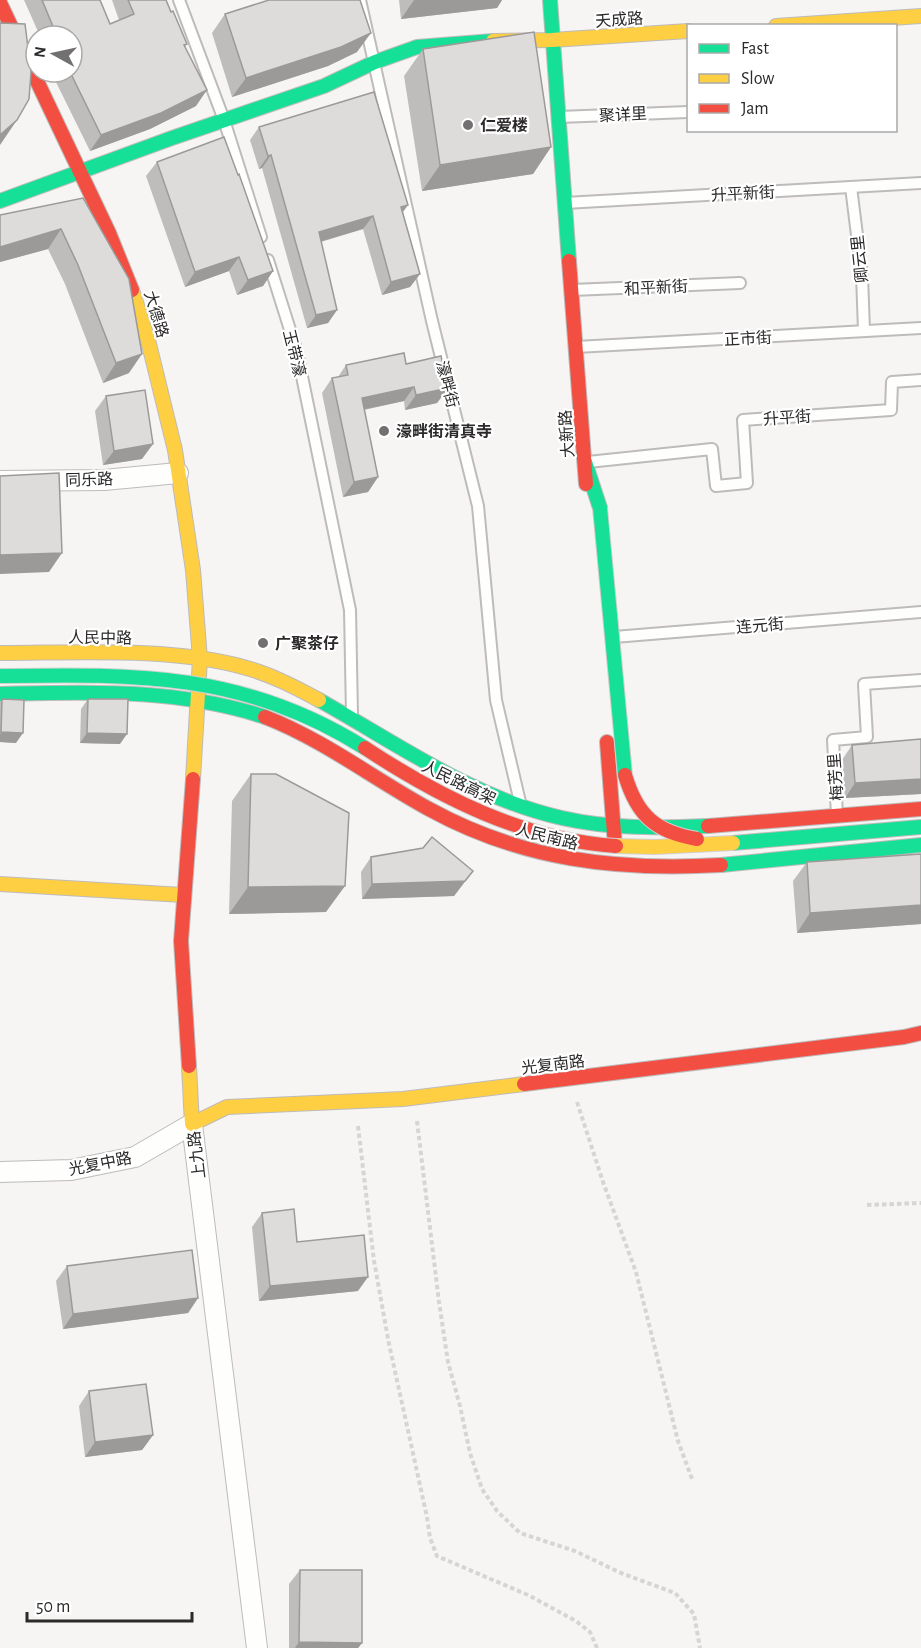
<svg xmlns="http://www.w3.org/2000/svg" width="921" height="1648" font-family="'Alegreya Sans','Noto Sans SC',sans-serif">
<rect width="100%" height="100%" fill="#f7f5f4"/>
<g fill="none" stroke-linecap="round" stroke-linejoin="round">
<defs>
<g id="lane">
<path d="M179,0L224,120L261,237"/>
<path d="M360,0L432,321L478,506L496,700L520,802"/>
<path d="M559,117L688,112"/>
<path d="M851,187L862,275L864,331"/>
<path d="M565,203L921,183"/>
<path d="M268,260L297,352L350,610L352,715"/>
<path d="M572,290L740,283"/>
<path d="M576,347L921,328"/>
<path d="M588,462L712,449L716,486L747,483L743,420L891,410L892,382L921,380"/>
<path d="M614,637L921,612"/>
<path d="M837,815L833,740L867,737L864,684L921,680"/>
</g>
<g id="street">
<path d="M0,481L104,480L178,473"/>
<path d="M0,1172L71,1170L135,1157L192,1124L257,1648"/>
</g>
<g id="fast">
<path d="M550,0L569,261"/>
<path d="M0,201L172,138L324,86L375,62L417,47L493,41"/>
<path d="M585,462L600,508"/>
<path d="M0,694C93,692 176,688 265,717"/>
<path d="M319,700C398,744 472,798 562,818C610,829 659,828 708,826"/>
<path d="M733,843L921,827"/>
<path d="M721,865L921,845"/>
</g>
<g id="slow">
<path d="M776,26L921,16"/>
<path d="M493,41L552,40L688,31"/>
<path d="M132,290L148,340L175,450L193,570L200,659L193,779"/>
<path d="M0,653C76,653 170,647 243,667C270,674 295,687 319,700"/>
<path d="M0,884L183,895"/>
<path d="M189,1066L192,1124L227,1107L403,1099L524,1084"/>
</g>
<g id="jam">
<path d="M0,3L109,233L132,290"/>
<path d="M569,261L586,484"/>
<path d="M265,717C324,740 374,779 429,809C522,860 616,871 721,865"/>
<path d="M607,742L615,846"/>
<path d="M708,826L921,809"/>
<path d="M189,1066L181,941L193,779"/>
<path d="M524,1084L904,1037L921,1033"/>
</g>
</defs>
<use href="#lane" stroke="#bdbbbb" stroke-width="14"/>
<use href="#street" stroke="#bdbbbb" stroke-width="22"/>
<use href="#fast" stroke="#bdbbbb" stroke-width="16"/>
<use href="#slow" stroke="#bdbbbb" stroke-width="16"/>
<use href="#jam" stroke="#bdbbbb" stroke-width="16"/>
<g stroke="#d6d5d5" stroke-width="4" stroke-dasharray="4.5 3" stroke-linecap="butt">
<path d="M577,1102L603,1182L636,1272L678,1441L692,1479"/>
<path d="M417,1121L439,1302L448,1362L460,1406L470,1453L482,1489L497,1511L520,1533L575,1551L621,1573L675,1593L694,1614L700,1648"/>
<path d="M358,1126L374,1261L389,1344L427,1517L430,1538L437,1556L528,1595L576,1621L590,1632L597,1648"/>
<path d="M867,1205L921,1203"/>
</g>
<use href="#lane" stroke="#fefefd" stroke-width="10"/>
<use href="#street" stroke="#fefefd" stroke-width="20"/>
<use href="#fast" stroke="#16e098" stroke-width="14"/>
<use href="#slow" stroke="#ffcf43" stroke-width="14"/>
<use href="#jam" stroke="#f24e42" stroke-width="14"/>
<defs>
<g id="fast-bridge">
<path d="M600,508L625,775"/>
<path d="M0,676C137,674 244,672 365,748"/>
</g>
<path id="slow-bridge" d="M616,846L655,847L733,843"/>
<g id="jam-bridge">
<path d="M365,748C441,798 524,840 616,846"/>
<path d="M625,775C637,816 656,832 697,839"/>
</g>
</defs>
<use href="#fast-bridge" stroke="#d1d0d0" stroke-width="16" stroke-linecap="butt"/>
<use href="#slow-bridge" stroke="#d1d0d0" stroke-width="16" stroke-linecap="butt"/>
<use href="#jam-bridge" stroke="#d1d0d0" stroke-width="16" stroke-linecap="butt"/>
<use href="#fast-bridge" stroke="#16e098" stroke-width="14"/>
<use href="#slow-bridge" stroke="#ffcf43" stroke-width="14"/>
<use href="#jam-bridge" stroke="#f24e42" stroke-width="14"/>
</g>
<g fill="#bfbdbc">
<path d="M24,0H100L110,24L119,20L112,0H166L171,12L187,44L185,47L196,106L150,129L90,151L52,74L53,72H72V36H40Z"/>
<path d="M399,0H502L497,8L401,19Z"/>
<path d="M225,14L357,52L328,66L232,97L212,33Z"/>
<path d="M423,49L551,147L533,174L422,191L404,76Z"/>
<path d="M259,127L408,205L403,212L420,274L410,287L382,295L363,229L321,242L337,310L328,323L307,328L262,168L259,169L250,140Z"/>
<path d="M157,162L273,271L263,286L237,295L229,271L185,287L146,176Z"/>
<path d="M83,198L129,373L103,383L65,284L48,249L0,262Z"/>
<path d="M406,364L448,388L437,403L405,410L404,401L364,410L378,477L368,492L343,497L322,393L332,378L338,377L346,365Z"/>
<path d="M106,396L142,459L103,465L95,411Z"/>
<path d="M2,699L16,743L0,742V702Z"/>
<path d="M88,699L120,744L80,743L81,709Z"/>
<path d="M921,739V794L845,798L842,760L852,745Z"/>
<path d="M251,774L326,912L229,914L232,801Z"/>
<path d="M423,848L473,871L454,896L362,899L361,872L371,857Z"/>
<path d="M921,854V924L797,933L793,881L807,862Z"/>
<path d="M262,1213L297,1242L358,1291L259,1301L252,1227Z"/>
<path d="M67,1266L198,1298L188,1313L63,1329L56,1281Z"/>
<path d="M89,1391L153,1435L142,1450L85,1457L79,1406Z"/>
<path d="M300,1570L362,1643L358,1648H289V1584Z"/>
</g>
<g fill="#9b9a99">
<path d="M414,0H502L497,8L401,19Z"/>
<path d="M371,33L357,52L328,66L232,97L246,78Z"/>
<path d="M207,90L196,106L150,129L90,151L101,135Z"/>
<path d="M17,120L0,145V135Z"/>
<path d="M551,147L533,174L422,191L440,165Z"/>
<path d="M271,155L262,168L259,169L268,156Z"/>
<path d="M408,205L398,218L401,207Z"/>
<path d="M373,216L363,229L309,245L319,232Z"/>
<path d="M61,229L48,249L0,262V247Z"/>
<path d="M239,257L229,271L185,287L195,272Z"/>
<path d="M273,271L263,286L237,295L248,280Z"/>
<path d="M420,274L410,287L382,295L391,282Z"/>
<path d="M337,310L328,323L307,328L316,315Z"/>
<path d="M142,354L129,373L103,383L116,363Z"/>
<path d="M414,387L404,401L352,412L362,398Z"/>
<path d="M448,388L437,403L405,410L416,395Z"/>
<path d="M153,444L142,459L103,465L114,451Z"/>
<path d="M378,477L368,492L343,497L354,482Z"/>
<path d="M62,553L49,572L0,574V555Z"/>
<path d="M1,732L23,733L16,743L0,742V734Z"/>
<path d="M87,733L127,734L120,744L80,743Z"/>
<path d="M921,779V794L845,798L855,783Z"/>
<path d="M473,871L454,896L362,899L372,884Z"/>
<path d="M345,886L326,912L229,914L248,887Z"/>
<path d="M921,905V924L797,933L810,913Z"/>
<path d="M368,1277L358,1291L259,1301L270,1286Z"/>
<path d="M198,1298L188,1313L63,1329L73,1314Z"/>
<path d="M153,1435L142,1450L85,1457L95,1442Z"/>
<path d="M299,1642L362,1643L358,1648H295Z"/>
</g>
<g fill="#dedcdb" stroke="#9b9a99" stroke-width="1.5">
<path d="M42,0H100L110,24L134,14L128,0H166L171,12L173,11L187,44L184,45L207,90L161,113L101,135L70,72H72V36H57Z"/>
<path d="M269,0H360L371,33L341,47L246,78L225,14Z"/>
<path d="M0,23L25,24L31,72L29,99L17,120L0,135Z"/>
<path d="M534,32L551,147L440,165L423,49Z"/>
<path d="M374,92L408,205L401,207L420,274L391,282L373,216L319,232L337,310L316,315L271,155L268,156L259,127Z"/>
<path d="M224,137L238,175L239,174L273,271L248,280L239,257L195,272L157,162Z"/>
<path d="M83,198L129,279L142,354L116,363L78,265L61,229L0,247V215Z"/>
<path d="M404,353L406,364L441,356L448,388L416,395L414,387L362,398L378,477L354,482L332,378L348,375L346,365Z"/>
<path d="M145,390L153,444L114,451L106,396Z"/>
<path d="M59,473L62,553L0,555V476Z"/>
<path d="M2,699L24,700L23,733L1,732Z"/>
<path d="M88,699H128L127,734L87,733Z"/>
<path d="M921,739V779L855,783L852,745Z"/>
<path d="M251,774H276L349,813L345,886L248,887Z"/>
<path d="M432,837L473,871L465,881L372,884L371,857L423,848Z"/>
<path d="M921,854V905L810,913L807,862Z"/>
<path d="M294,1209L297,1242L364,1235L368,1277L270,1286L262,1213Z"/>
<path d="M192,1250L198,1298L73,1314L67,1266Z"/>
<path d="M146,1384L153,1435L95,1442L89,1391Z"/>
<path d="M300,1570H362V1643L299,1642Z"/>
</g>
<g fill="#727070" stroke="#fff" stroke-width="2">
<circle cx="468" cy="125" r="6"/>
<circle cx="384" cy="431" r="6"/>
<circle cx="263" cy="643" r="6"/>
</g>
<g text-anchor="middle" stroke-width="4.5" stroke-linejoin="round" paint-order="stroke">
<g font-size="16" fill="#2b2929" stroke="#fff">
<text transform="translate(619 19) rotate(-4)" y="6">天成路</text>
<text transform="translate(623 114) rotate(-3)" y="6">聚详里</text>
<text transform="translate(743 193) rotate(-3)" y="6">升平新街</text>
<text transform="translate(859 259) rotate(-96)" y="6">卿云里</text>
<text transform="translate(656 287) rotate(-3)" y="6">和平新街</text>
<text transform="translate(157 314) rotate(73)" y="6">大德路</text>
<text transform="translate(748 338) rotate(-3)" y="6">正市街</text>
<text transform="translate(295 353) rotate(76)" y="6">玉带濠</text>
<text transform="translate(448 384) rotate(76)" y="6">濠畔街</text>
<text transform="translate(787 417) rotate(-4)" y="6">升平街</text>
<text transform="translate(566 434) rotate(-94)" y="6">大新路</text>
<text transform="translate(89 479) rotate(-2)" y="6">同乐路</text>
<text transform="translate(760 625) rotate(-5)" y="6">连元街</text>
<text transform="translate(100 637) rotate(1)" y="6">人民中路</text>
<text transform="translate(835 777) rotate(-94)" y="6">梅芳里</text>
<text transform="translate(459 782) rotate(26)" y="6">人民路高架</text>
<text transform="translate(547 836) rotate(14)" y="6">人民南路</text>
<text transform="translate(553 1064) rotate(-7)" y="6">光复南路</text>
<text transform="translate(196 1155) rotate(-97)" y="6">上九路</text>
<text transform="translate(100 1163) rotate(-11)" y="6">光复中路</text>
</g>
<g font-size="16" font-weight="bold" fill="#2b2929" stroke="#fff" text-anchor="start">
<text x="480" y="131">仁爱楼</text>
<text x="396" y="437">濠畔街清真寺</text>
<text x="275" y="649">广聚茶仔</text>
</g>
</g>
<rect x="687" y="24" width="210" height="108" fill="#ffffff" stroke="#aaa9a9" stroke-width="1.5"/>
<rect x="699" y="44" width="30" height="9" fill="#16e098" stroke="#aaa9a9" stroke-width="1.5"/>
<text x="741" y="54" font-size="18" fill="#2b2929">Fast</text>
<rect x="699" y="74" width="30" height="9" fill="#ffcf43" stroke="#aaa9a9" stroke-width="1.5"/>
<text x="741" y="84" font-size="18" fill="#2b2929">Slow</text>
<rect x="699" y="104" width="30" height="9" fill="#f24e42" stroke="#aaa9a9" stroke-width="1.5"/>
<text x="741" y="114" font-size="18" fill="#2b2929">Jam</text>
<g transform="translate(54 54) rotate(278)"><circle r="28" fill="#ffffff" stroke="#aaa9a9" stroke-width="1.5"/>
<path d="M0-4.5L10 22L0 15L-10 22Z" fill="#727070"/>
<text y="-9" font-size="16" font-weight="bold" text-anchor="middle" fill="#2b2929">N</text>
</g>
<path d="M27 1612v9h165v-9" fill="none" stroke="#2b2929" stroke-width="3"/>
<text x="36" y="1612" font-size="18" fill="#2b2929" stroke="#ffffff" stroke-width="4.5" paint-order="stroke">50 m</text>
</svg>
